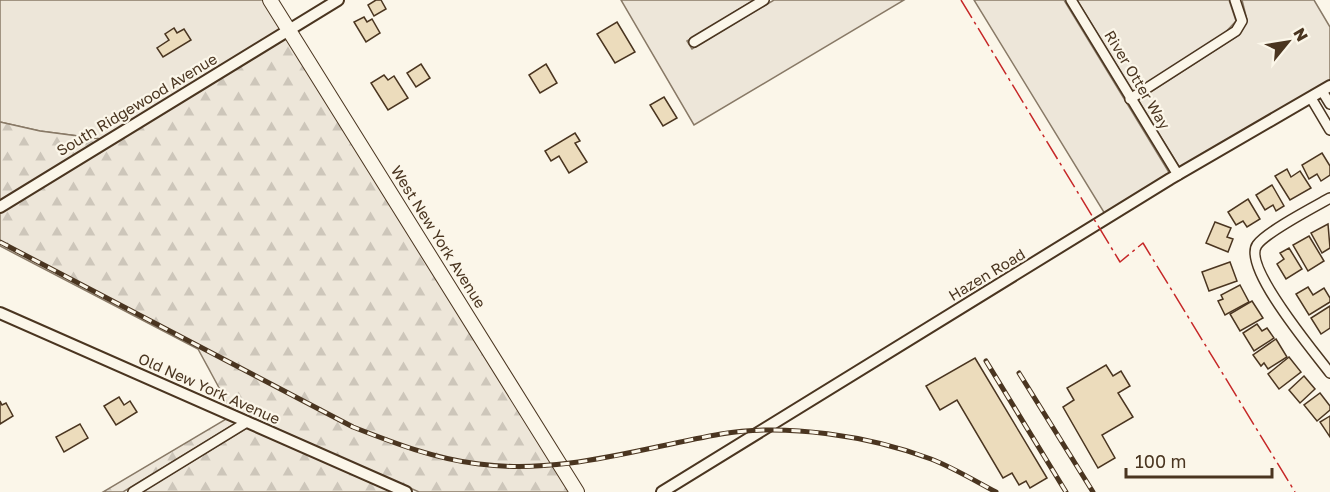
<svg xmlns="http://www.w3.org/2000/svg" width="1330" height="492" font-family="'Golos Text',sans-serif">
<defs>
<pattern id="forest-firs" width="22" height="20" patternUnits="userSpaceOnUse" patternTransform="scale(1.5)"><rect width="22" height="20" fill="#ede6d9"/><path d="M5 1l3.5 6h-7zM16 11l3.5 6h-7z" fill="#cdc6ba"/></pattern>
</defs>
<rect width="100%" height="100%" fill="#fbf6e9"/>
<g fill="#ede6d9" stroke="#887966" stroke-width="1.5">
<path d="M0,0H263L282,28L101,139L40,131L0,122Z"/>
<path d="M621,0H754L687,41L692,49L774,0H904L694,125Z"/>
<path d="M974,0H1064L1170,174L1105,214Z"/>
<path d="M1077,0H1229L1236,21L1223,35L1133,92Z"/>
<path d="M1242,0H1314L1330,27V81L1180,168L1138,100L1239,35L1247,20Z"/>
</g>
<g fill="url(#forest-firs)" stroke="#887966" stroke-width="1.5">
<path d="M287,37L570,492H419L230,408L198,349L0,246V213Z"/>
<path d="M0,122L40,131L101,139L0,201Z"/>
<path d="M226,419L236,423L123,492H103Z"/>
<path d="M247,428L392,492H142Z"/>
</g>
<g fill="#ecdcbc" stroke="#4a3520" stroke-width="1.5">
<path d="M376,0H381L386,9L374,16L368,5Z"/>
<path d="M364,17L367,22L372,19L380,33L366,42L354,22Z"/>
<path d="M617,22L635,52L615,63L597,34Z"/>
<path d="M174,28L177,33L184,29L191,40L163,57L157,48L169,40L165,34Z"/>
<path d="M421,64L430,78L416,87L407,73Z"/>
<path d="M546,64L557,83L540,93L529,75Z"/>
<path d="M384,75L388,80L394,76L408,98L388,110L371,83Z"/>
<path d="M664,97L677,118L663,126L650,105Z"/>
<path d="M575,133L580,141L575,143L587,162L569,173L559,156L551,161L545,151Z"/>
<path d="M1322,153L1330,166V175L1321,181L1317,174L1309,179L1302,165Z"/>
<path d="M1287,169L1291,177L1300,171L1311,188L1290,200L1275,176Z"/>
<path d="M1272,185L1284,206L1276,211L1273,205L1265,210L1256,195Z"/>
<path d="M1248,199L1260,219L1247,227L1243,221L1236,225L1228,212Z"/>
<path d="M1215,222L1231,228L1227,237L1233,239L1228,252L1206,243Z"/>
<path d="M1328,224L1330,248L1322,253L1311,233Z"/>
<path d="M1309,236L1324,261L1308,271L1293,245Z"/>
<path d="M1289,248L1302,269L1286,279L1277,264L1284,259L1280,253Z"/>
<path d="M1230,262L1237,281L1209,291L1202,272Z"/>
<path d="M1240,285L1249,302L1225,315L1218,301L1223,299L1221,295Z"/>
<path d="M1308,287L1313,295L1324,288L1330,298V302L1309,315L1296,294Z"/>
<path d="M1252,301L1263,318L1240,331L1230,314Z"/>
<path d="M1330,306V328L1321,334L1311,318Z"/>
<path d="M1257,324L1262,331L1267,328L1274,338L1254,351L1243,333Z"/>
<path d="M1276,339L1287,357L1268,369L1264,363L1261,366L1253,355Z"/>
<path d="M1289,357L1301,372L1279,389L1268,374Z"/>
<path d="M975,358L1047,478L1030,488L1026,481L1019,485L1012,473L1003,478L957,400L940,410L926,386Z"/>
<path d="M1106,365L1113,376L1121,371L1130,386L1118,393L1133,417L1102,435L1115,458L1098,468L1063,407L1074,400L1067,388Z"/>
<path d="M1304,376L1315,389L1300,403L1289,390Z"/>
<path d="M1320,393L1330,406V410L1317,421L1304,405Z"/>
<path d="M119,397L124,405L130,401L137,412L116,425L104,406Z"/>
<path d="M0,401L2,405L6,403L13,416L0,424Z"/>
<path d="M1330,416V437L1320,422Z"/>
<path d="M80,424L88,438L64,452L56,437Z"/>
</g>
<g fill="none" stroke-linecap="round" stroke-linejoin="round">
<defs>
<g id="minor">
<path d="M1071,0L1178,175"/>
<path d="M694,42L764,0"/>
<path d="M1322,91L1330,104"/>
<path d="M1311,98L1330,130"/>
<path d="M1130,99L1236,31L1242,21L1235,0"/>
<path d="M1330,198C1314,207 1266,232 1257,245C1242,267 1315,353 1330,373"/>
<path d="M133,492L247,422"/>
</g>
<g id="tertiary">
<path d="M0,207L338,0"/>
<path d="M0,313L406,492"/>
<path d="M662,492L1170,179L1330,86"/>
</g>
<path id="primary" d="M270,0L577,492"/>
</defs>
<use href="#minor" stroke="#4a3520" stroke-width="12"/>
<use href="#tertiary" stroke="#4a3520" stroke-width="14"/>
<use href="#primary" stroke="#4a3520" stroke-width="16"/>
<use href="#minor" stroke="#fbf6e9" stroke-width="9"/>
<use href="#tertiary" stroke="#fbf6e9" stroke-width="10"/>
<use href="#primary" stroke="#fbf6e9" stroke-width="14"/>
<defs>
<g id="rail">
<path d="M0,242L353,427C394,443 435,459 479,464C561,475 641,448 721,434C786,423 870,436 931,459C954,468 975,481 996,492"/>
<path d="M986,361L1066,492"/>
<path d="M1019,373L1093,492"/>
</g>
</defs>
<use href="#rail" stroke="#4a3520" stroke-width="5"/>
<use href="#rail" stroke="#fbf6e9" stroke-width="3" stroke-dasharray="9" stroke-linecap="butt"/>
<path stroke="#c62828" stroke-width="1.5" stroke-dasharray="21 4.5 3 4.5" stroke-linecap="butt" d="M961,0L1120,262L1143,243L1295,492"/>
</g>
<g text-anchor="middle" stroke-width="4.5" stroke-linejoin="round" paint-order="stroke">
<g font-size="15" fill="#4a3520" stroke="#fbf6e9">
<text transform="translate(1137 80) rotate(59)" y="5">River Otter Way</text>
<text transform="translate(137 105) rotate(-31)" y="5">South Ridgewood Avenue</text>
<text transform="translate(438 237) rotate(58)" y="5">West New York Avenue</text>
<text transform="translate(987 275) rotate(-31)" y="5">Hazen Road</text>
<text transform="translate(209 389) rotate(24)" y="5">Old New York Avenue</text>
</g>
</g>
<g transform="translate(1288 42) rotate(60)" stroke="#fbf6e9" stroke-width="4.5" paint-order="stroke">
<path d="M0-4.5L10 22L0 15L-10 22Z" fill="#4a3520"/>
<text y="-9" font-size="16" font-weight="bold" text-anchor="middle" fill="#4a3520">N</text>
</g>
<path d="M1126 468v9h146v-9" fill="none" stroke="#4a3520" stroke-width="3"/>
<text x="1135" y="468" font-size="18" fill="#4a3520" stroke="#fbf6e9" stroke-width="4.5" paint-order="stroke">100 m</text>
</svg>
